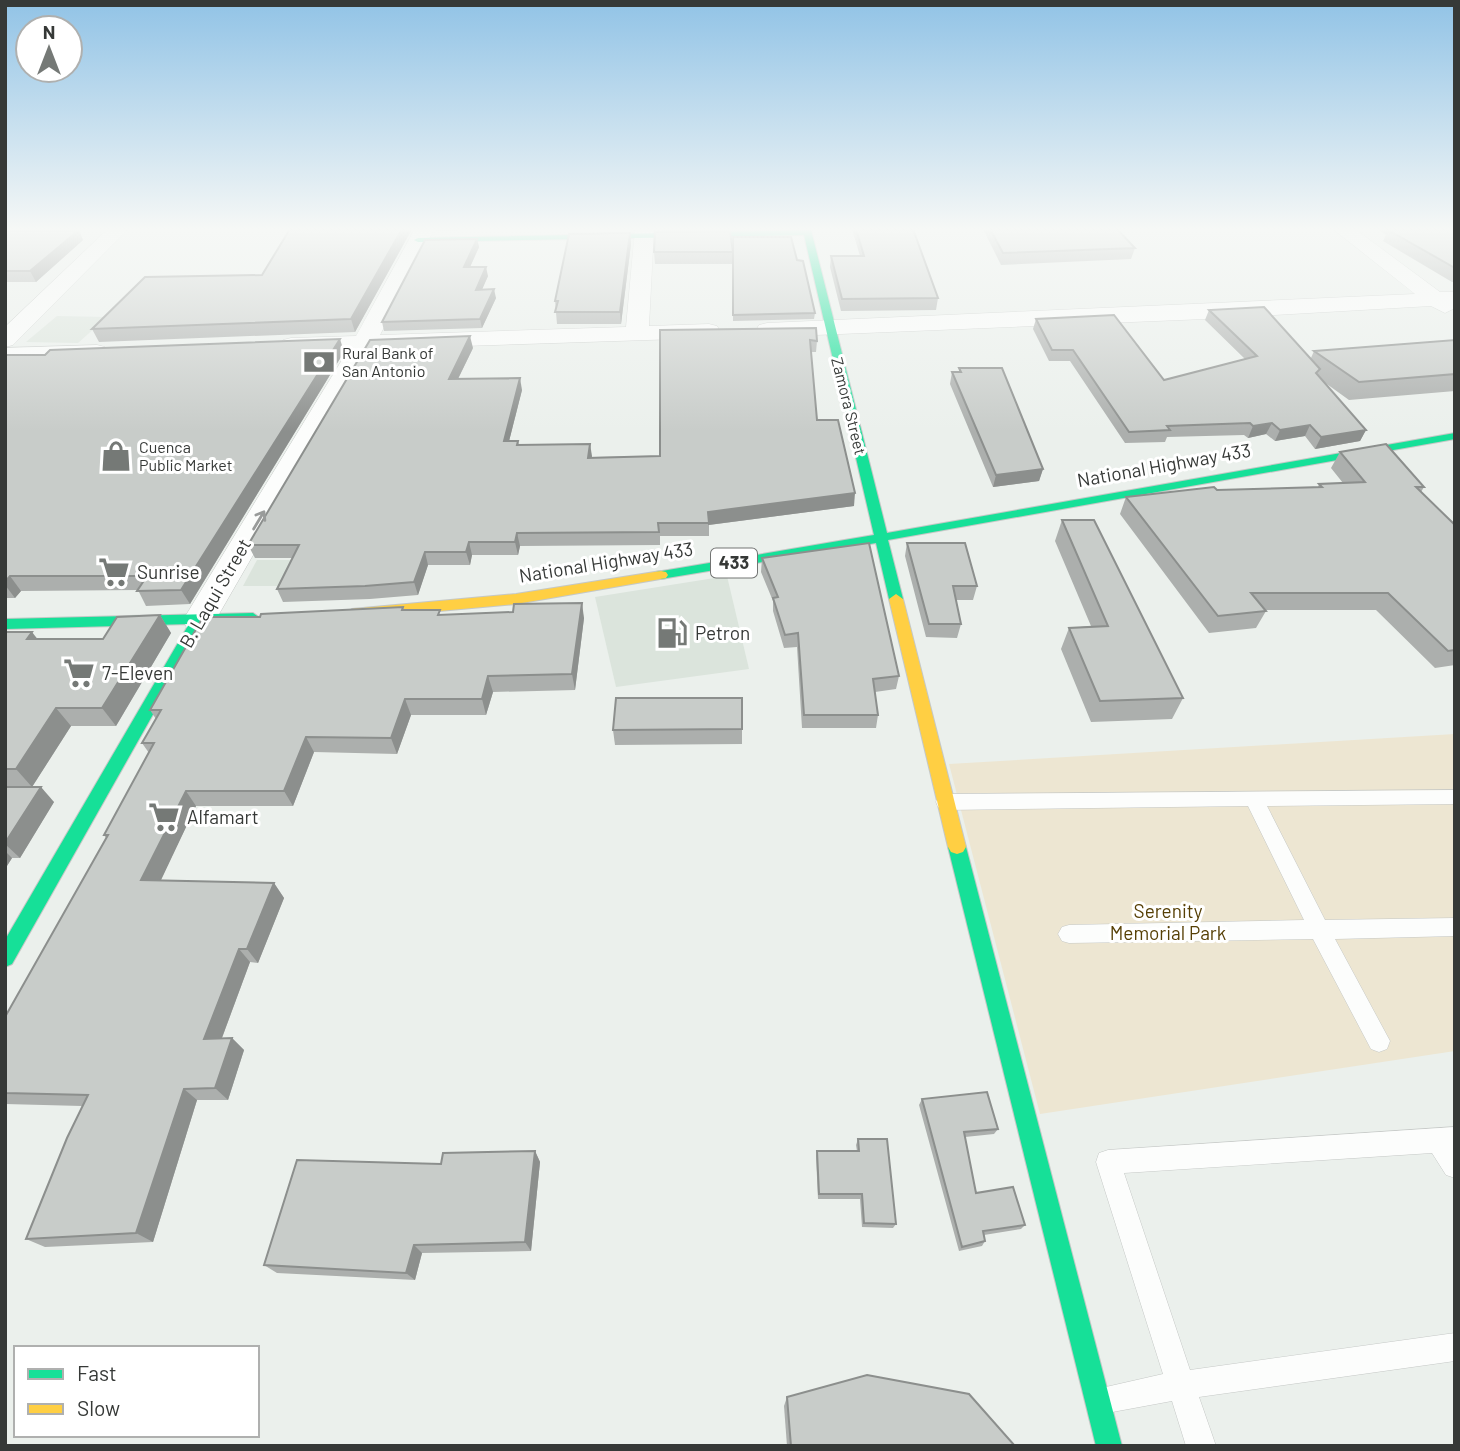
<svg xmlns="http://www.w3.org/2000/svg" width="1460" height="1451" font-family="Barlow,sans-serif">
<rect width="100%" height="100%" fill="#ebf0ec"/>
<g fill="#dbe4dc">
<path d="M57,316L107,317L78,343L26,342Z"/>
<path d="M257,560H292L279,586H243Z"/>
<path d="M727,576L749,669L616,687L595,597Z"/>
</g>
<path fill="#ede6d2" d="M1455,734V1051L1040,1114L949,764Z"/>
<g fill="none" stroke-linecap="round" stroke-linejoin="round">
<defs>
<g id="lane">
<path d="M1455,790V804L1267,806L1325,920L1455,918V936L1335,939L1390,1041L1387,1049L1379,1052L1371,1049L1313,939L1069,943L1062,941L1058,934L1062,927L1069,925L1304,920L1248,806L945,810L938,807L936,802L938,797L945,794Z"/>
<path d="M1455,1127V1178L1446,1175L1432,1153L1124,1173L1190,1370L1455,1333V1361L1199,1397L1216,1446H1186L1172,1401L1107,1413L1097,1409L1093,1399L1097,1389L1163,1374L1096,1162L1099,1153L1108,1150Z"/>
</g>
<g id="street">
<path d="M108,229H128L13,345L5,347V327Z"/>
<path d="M415,229H434L380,335L626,327L635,229H654L649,326L709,324L717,326L720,331L717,336L709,338L372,349L211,628L199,631L187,628L183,620L348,350L291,352L283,350L279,345L283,340L291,338L356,336Z"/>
<path d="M1333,229H1355L1440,292H1455V308L1445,313L1431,306L1205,319L767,337L759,335L756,330L759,325L767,323L1415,294Z"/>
<path d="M97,345L105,347L109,352L105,357L5,362V348Z"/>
</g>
<g id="fast">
<path d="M811,230L887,533L1455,433V439L888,540L903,599L896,604L889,599L876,543L661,579L656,578L654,575L656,572L874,535L804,235L418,242L414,240L418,238Z"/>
<path d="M253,613L260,618L258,621L204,624L12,964L5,967V940L189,624L5,629V619Z"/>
<path d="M957,840L963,842L966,847L1122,1446H1096L948,847L951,842Z"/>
</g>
<g id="slow">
<path d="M661,571L666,572L668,575L666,578L516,604L352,619L345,614L352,609L516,594Z"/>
<path d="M896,594L903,599L966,847L963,852L957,854L951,852L948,847L889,599Z"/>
</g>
</defs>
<use href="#lane" stroke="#c5c8c6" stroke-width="1"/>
<use href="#street" stroke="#c5c8c6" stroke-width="1"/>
<use href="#fast" stroke="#c5c8c6" stroke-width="2"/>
<use href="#slow" stroke="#c5c8c6" stroke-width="2"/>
<use href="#lane" fill="#fcfdfc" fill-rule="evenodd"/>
<use href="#street" fill="#fcfdfc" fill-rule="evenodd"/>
<use href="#fast" fill="#16e098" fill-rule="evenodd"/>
<use href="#slow" fill="#ffcf43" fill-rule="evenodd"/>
</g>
<g fill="#acafad">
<path d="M290,229H412L355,332L99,342L92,329L262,275Z"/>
<path d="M435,229H486L436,231Z"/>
<path d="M852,229H913L938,298L936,310L841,311L830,267L831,256H860Z"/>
<path d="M983,229H1117L1135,248L1131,259L1001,265Z"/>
<path d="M1377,229H1455V282H1452L1383,241L1386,235Z"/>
<path d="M5,231L83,240L36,282H5Z"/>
<path d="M630,233L631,244L621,324H557L555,301Z"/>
<path d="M477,239L479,247L470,267L488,276L482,289L496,298L482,328L384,331L382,322Z"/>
<path d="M654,252H733L797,260L815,313L814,319L733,321V254V264H655Z"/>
<path d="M1209,310L1311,358L1314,351L1455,340V391L1349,400L1324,382L1366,430L1360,441L1315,449L1305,436L1275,441L1266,434L1248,438L1244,435L1167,437L1165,442L1125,443L1070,361H1049L1033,329L1036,319L1164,380L1245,359L1205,320Z"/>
<path d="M660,330L817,341L816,352H811L817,420L854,506L709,525V536H660V545L520,546L518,555H472L470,565H428L418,595L370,599L283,602L277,589L293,558H255L248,545L473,348L458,379L522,390L509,441H518L519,445L591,457L660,456Z"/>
<path d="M344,352L190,604L146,606L138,590L21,591L15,598H5V355Z"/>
<path d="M959,368L1043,469L1039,481L993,487L950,384L952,372H959Z"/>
<path d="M1340,452L1424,487L1421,492L1455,525V665L1435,668L1376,610H1265L1266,611L1256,628L1209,633L1120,514L1126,497L1217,490L1318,487L1319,484L1343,483L1331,468Z"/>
<path d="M1062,520L1183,698L1172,719L1091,722L1061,649L1069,628L1091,626L1055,541Z"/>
<path d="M907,543L977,586L973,600H956L961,624L957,638L926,637L905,556Z"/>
<path d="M762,558L899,676L896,689L875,692L878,715L876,728H802L797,647L784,648L773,611V601L761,572Z"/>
<path d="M403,607L404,610L441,615L584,618L575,690L493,692L486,715H411L397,754L314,752L293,806H196L160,881L274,883L284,898L258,963L250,962L222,1038H232L244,1050L228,1100H197L153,1242L45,1247L26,1239L82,1106L5,1104V1017L106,838L104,835L149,753L142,743L156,719L150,710L260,617Z"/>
<path d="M160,615L171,633L116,726H71L32,787H5V632L38,639H103Z"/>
<path d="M742,698V744L615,745L613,730Z"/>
<path d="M5,787L54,802L20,858H12L5,869Z"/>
<path d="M922,1099L998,1129L994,1134L965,1137L976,1193L1025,1225L1021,1229L984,1235L985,1241L982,1246L959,1251L919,1105Z"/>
<path d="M858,1139L896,1224L893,1228L862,1227L860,1199H818L816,1156L817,1151H857L856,1145Z"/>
<path d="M535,1151L540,1162L531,1251L422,1253L415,1280L277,1273L264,1265L441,1164Z"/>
<path d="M787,1397L1015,1446H787L784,1406Z"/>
</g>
<g fill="#8c8f8d">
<path d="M402,229H412L355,332L351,319Z"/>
<path d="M79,230L83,240L36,282L30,271Z"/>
<path d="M630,233L631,244L621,324L620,312Z"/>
<path d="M477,239L479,247L466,276L464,267Z"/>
<path d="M486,267L488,276L478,299L476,290Z"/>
<path d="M494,289L496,298L482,328L480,319Z"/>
<path d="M470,336L473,348L452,391L449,379Z"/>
<path d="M340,339L344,352L190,604L181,590Z"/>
<path d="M520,378L522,390L506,453L504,441Z"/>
<path d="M1272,423L1266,434L1248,438L1253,426Z"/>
<path d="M1310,425L1305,436L1275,441L1280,430Z"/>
<path d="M1366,430L1360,441L1315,449L1321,437Z"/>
<path d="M590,444L592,456L590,470L588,458Z"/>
<path d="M1043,469L1039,481L993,487L996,475Z"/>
<path d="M855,493L854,506L708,525V512Z"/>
<path d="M517,533L520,546L518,555L515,542Z"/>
<path d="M469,542L472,555L470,565L466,552Z"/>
<path d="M425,552L428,565L418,595L414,582Z"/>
<path d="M10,576L21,591L15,598L5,585V582Z"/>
<path d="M582,603L584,618L575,690L572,674Z"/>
<path d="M160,615L171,633L116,726L102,708Z"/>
<path d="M32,632L46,650L27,639Z"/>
<path d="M488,676L493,692L486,715L482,699Z"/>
<path d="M405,699L411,715L397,754L391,738Z"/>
<path d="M56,708L71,726L32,787L16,769Z"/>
<path d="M306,737L314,752L293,806L284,791Z"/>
<path d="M41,787L54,802L20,858L5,844Z"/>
<path d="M186,791L196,806L154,895L141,880Z"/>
<path d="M5,851L12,858L5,869Z"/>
<path d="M274,883L284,898L258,963L247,949Z"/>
<path d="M239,949L250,962L217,1051L204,1039Z"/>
<path d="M232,1038L244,1050L228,1100L215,1088Z"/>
<path d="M184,1089L197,1100L153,1242L136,1233Z"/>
<path d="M535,1151L540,1162L531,1251L525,1242Z"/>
<path d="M414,1245L422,1253L415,1280L406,1273Z"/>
</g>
<g fill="#c8ccc9" stroke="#8c8f8d" stroke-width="2">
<path d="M290,229H402L351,319L92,329L145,277L262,275Z"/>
<path d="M856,229H913L938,298L842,299L831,256H864Z"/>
<path d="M990,229H1117L1135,248L1003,253Z"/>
<path d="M1399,229H1455V268L1388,230H1400Z"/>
<path d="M79,230L30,271H5V231Z"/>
<path d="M730,231L733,252H654L655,232Z"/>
<path d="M630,233L620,312H555L558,301H555L569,234Z"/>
<path d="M733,237H791L797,260L803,261L815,313L733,315Z"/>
<path d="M477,239L464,267H486L476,290L494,289L480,319L382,322L425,240Z"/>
<path d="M1264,307L1320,369L1316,373L1366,430L1321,437L1310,425L1280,430L1272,423L1253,426L1250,423L1167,426L1170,430L1129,432L1073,350H1052L1036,319L1114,315L1164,380L1257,356L1209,310Z"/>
<path d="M816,328L817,341L810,340L817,420H838L855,493L708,512L709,523H658L659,532L517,533L515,542H469L466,552H425L414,582L365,586L277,589L299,545H248L370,340L470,336L449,379L520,378L504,441H518L517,445L590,444L588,458L660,456V330Z"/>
<path d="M340,339L181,590L137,591L147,576H10L5,582V355H45L50,350Z"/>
<path d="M1455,340V374L1359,382L1314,351Z"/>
<path d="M959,368H1002L1043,469L996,475L952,372H961Z"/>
<path d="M1386,444L1424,487H1416L1455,525V650L1448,651L1388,593H1251L1266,611L1218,616L1126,497L1214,487L1217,490L1322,487L1319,484L1365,482L1340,452Z"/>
<path d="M1062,520H1094L1183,698L1100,701L1069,628L1108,626Z"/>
<path d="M869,543L899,676L873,679L878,715H804L798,633L785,635L773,598L778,597L762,558Z"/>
<path d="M907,543H965L977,586H953L961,624H929Z"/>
<path d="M582,603L572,674L488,676L482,699H405L391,738L306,737L284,791H186L141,880L274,883L247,949H239L204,1039L232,1038L215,1088L184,1089L136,1233L26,1239L67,1138L88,1095L5,1093V1017L108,835H104L154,743H142L161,710H150L203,617H260L261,614L403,607L402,610H440L438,615L513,612L514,604Z"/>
<path d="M160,615L102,708H56L16,769H5V632H32L27,639H103L117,617Z"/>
<path d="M616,698H742V729L613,730Z"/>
<path d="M5,787H41L5,843Z"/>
<path d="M987,1092L998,1129L964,1132L976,1193L1013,1187L1025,1225L983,1231L985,1241L962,1247L922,1099Z"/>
<path d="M858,1139H887L896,1224L864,1223L862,1194H819L817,1151H859Z"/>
<path d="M535,1151L525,1242L414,1245L406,1273L264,1265L297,1160L441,1164L443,1153Z"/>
<path d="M867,1375L969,1394L1015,1446H791L787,1397Z"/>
</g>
<defs><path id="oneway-shaft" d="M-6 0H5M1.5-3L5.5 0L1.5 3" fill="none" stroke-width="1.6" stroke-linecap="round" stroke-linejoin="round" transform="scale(1.75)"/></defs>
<use stroke="#999b9a" href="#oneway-shaft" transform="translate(259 520) rotate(-59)"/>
<linearGradient id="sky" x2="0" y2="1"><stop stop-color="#91c3e6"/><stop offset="0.53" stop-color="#f6f8f6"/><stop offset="1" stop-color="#f6f8f6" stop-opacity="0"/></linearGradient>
<rect width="1460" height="432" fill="url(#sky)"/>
<defs>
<symbol id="bank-bare" viewBox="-9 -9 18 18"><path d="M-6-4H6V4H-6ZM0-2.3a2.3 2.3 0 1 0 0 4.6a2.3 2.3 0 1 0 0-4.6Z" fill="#757976" stroke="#fff" stroke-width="2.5" paint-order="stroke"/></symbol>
<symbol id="shop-bare" viewBox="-9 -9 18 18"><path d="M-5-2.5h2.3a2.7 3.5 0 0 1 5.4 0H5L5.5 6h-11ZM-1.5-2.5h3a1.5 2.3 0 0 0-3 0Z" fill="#757976" stroke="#fff" stroke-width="2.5" paint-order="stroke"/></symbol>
<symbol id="supermarket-bare" viewBox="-9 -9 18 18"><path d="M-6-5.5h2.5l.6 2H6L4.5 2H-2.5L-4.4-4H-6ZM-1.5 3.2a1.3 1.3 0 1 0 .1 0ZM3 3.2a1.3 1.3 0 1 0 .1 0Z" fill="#757976" stroke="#fff" stroke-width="2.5" paint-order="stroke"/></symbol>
<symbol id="fuel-bare" viewBox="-9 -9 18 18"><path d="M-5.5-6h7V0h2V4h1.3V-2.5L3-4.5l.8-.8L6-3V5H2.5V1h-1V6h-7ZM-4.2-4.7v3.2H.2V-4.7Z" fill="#757976" stroke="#fff" stroke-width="2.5" paint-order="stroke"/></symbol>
</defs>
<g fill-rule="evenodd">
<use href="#bank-bare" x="297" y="340" width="44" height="44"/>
<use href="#shop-bare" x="94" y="434" width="44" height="44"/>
<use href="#supermarket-bare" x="92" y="550" width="44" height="44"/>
<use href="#fuel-bare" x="650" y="611" width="44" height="44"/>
<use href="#supermarket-bare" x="57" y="651" width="44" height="44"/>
<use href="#supermarket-bare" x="142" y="795" width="44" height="44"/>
</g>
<g text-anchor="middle" stroke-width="6" stroke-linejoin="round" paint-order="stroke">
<g font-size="16" fill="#363937" stroke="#fff" text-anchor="start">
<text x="342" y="359">Rural Bank of<tspan x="342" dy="18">San Antonio</tspan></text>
<text x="139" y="453">Cuenca<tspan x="139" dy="18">Public Market</tspan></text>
</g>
<g font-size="16" fill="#363937" stroke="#fff">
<text transform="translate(849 406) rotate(76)" y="6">Zamora Street</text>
</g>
<rect fill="#fff" stroke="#727473" stroke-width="2" x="711" y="548.5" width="46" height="29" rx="5"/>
<g font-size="18" font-weight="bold" fill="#363937">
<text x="734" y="569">433</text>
</g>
<g font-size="19" fill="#363937" stroke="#fff">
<text transform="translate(1164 465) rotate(-10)" y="7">National Highway 433</text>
<text transform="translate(606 562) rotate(-9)" y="7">National Highway 433</text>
<text transform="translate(215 593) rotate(-60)" y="7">B. Laqui Street</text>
</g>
<g font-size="19" fill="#363937" stroke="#fff" text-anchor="start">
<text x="137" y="579">Sunrise</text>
<text x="695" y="640">Petron</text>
<text x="102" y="680">7-Eleven</text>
<text x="187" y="824">Alfamart</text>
</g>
<g font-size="19" fill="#563f05" stroke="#fff">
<text x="1168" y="918">Serenity<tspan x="1168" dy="22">Memorial Park</tspan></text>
</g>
</g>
<rect width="1460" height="1451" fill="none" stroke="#363937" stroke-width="14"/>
<rect x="14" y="1346" width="245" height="91" fill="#ffffff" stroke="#afb0af" stroke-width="2"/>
<rect x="28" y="1369" width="35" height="10" fill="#16e098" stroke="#afb0af" stroke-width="2"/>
<text x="77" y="1381" font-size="21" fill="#363937">Fast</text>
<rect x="28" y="1404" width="35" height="10" fill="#ffcf43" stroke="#afb0af" stroke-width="2"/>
<text x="77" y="1416" font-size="21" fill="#363937">Slow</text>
<g transform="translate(49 49)"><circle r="33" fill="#ffffff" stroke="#afb0af" stroke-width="2"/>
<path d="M0-5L12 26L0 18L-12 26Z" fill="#757976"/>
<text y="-10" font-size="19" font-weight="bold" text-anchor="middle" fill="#363937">N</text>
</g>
</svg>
